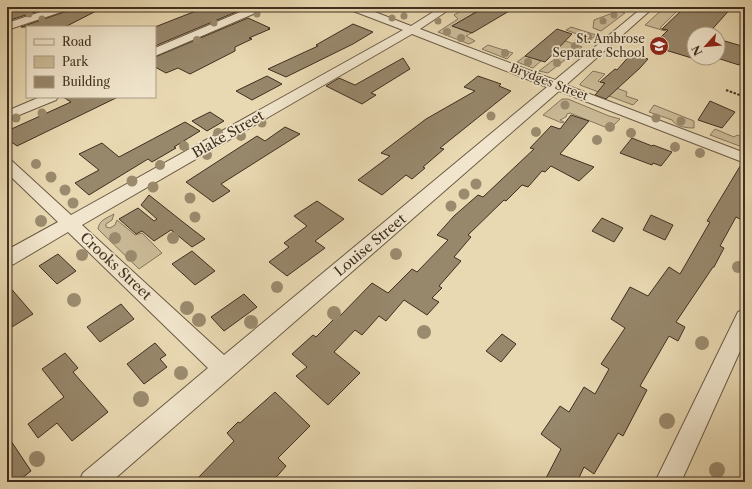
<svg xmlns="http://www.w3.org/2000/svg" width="752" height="489" font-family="'Libre Caslon Text',serif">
<rect width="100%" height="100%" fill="#e9d9b2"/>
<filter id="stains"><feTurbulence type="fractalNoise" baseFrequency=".005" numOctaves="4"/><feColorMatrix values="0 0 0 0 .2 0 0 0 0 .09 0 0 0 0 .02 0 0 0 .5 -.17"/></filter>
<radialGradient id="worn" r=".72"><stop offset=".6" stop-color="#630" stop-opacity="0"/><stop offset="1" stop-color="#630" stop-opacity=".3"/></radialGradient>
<g fill="#ccbc99" stroke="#86765c">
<path d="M467,7H484L453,26L467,32L474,29L476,30L466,36L475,41L469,44L438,32L458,19L454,15Z"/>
<path d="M665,7L679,9L660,28L666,30L665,31L645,25Z"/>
<path d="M618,11L625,13L601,31L593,28L594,20Z"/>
<path d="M571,27L596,35L586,44L575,40L580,35L566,30Z"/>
<path d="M555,37L582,47L548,73L539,71L564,52L543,44Z"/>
<path d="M488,45L513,53L507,59L482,49Z"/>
<path d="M535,49L536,59L541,61L533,68L517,62Z"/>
<path d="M593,71L605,74L598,81L627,92L626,96L638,100L633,105L580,85V84Z"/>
<path d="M562,99H568L609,116L620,119L610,129L570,113L567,114L566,117L560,120L564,122L562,123L543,115Z"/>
<path d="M654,105L694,121V128C687,128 676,127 672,120L649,112Z"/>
<path d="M715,129L734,137L737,135L745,138V148L710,135Z"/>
<path d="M114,214L112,220L106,224V227L110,228L115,225L117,220L135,235L142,233L162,253L139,269L98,229C99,220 107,218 114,214Z"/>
</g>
<g fill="#97876b" stroke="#3f2f1f">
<path d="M7,7H51L7,21Z"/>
<path d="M72,7H104L65,27H21L70,10Z"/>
<path d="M206,7H225L236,12L155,46V27Z"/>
<path d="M485,7H516L472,33L452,26Z"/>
<path d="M685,7H732L708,34H694L695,59L652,46L668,30L662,29Z"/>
<path d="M248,18L270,28L268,29H270L249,38L252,39L235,47V51L190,74L178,68L166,73L155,67V57Z"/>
<path d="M353,24L373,32L353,44L286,77L268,69L318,46L316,45Z"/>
<path d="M557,29L572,34L545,62L525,56Z"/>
<path d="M718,39L745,47V58L739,65L717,58H718Z"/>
<path d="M631,54L648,59L640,68L606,99L595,95L605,83L600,82L615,69L617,70Z"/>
<path d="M403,58L410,69L371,93L376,95L362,104L326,86L339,78L355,85Z"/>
<path d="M267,76L282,84L252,100L236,91Z"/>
<path d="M478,76L501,84L499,86L511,91L440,148L444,149L423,167L425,168L412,179L406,175L382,195L358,180L390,156L381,153L426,119L475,91L464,87Z"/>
<path d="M63,97H118L17,146L7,139V131L71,102Z"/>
<path d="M710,101L735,112L722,128L698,120Z"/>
<path d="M210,112L224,121L207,131L192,121Z"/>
<path d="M571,115L589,121L560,154L594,167L579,181L551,166L545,172L542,171L528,187L522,185L506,201L504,200L468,235L471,237L454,257L461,261L439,286L442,288L432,298L439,302L427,315L404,300L386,321L379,316L362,335L355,330L334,352L360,373L328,405L296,376L307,367L292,354L313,335L316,337L337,316L339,317L372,283L388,293L412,269L417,272L448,240L437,235L454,216L478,195L483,197L534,149L530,148L551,126L560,129Z"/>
<path d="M185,122L200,131L174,147L176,148L152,162L148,159L89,195L75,183L99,170L79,154L102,143L119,157Z"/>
<path d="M285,127L300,134L221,184L230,191L213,202L186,182L257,136L265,141Z"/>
<path d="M632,138L652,146L653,145L672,152L661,166L653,163L652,165L620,153Z"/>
<path d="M742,163L745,164V208L740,219L736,217L720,246L724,248L714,267H713L676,322L685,327L678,341L669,336L640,386L647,390L623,436L618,433L594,474L584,467L577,482H544L561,449L541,434L560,406L569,412L584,387L595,394L609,369L601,364L625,328L611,319L630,287L648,296L669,267L680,274L710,222L707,221Z"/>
<path d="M149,195L183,222L205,239L192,247L171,230L154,241L142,231L136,234L119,219L138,208L154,221L157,219L141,205Z"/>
<path d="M317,201L344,219L315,241L325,248L287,276L269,262L289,247L284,243L307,226L294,216Z"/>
<path d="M651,215L673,225L665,240L643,230Z"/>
<path d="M602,218L623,228L614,242L592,231Z"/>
<path d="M192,251L215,271L195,285L172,264Z"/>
<path d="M58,254L76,271L57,284L39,266Z"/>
<path d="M7,284L33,314L7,330Z"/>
<path d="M244,294L257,307L224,331L211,317Z"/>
<path d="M121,304L134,319L100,342L87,327Z"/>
<path d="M502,334L516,344L501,362L486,351Z"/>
<path d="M155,343L166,355L160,359L167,367L144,384L127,364Z"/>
<path d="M65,353L78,368L73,372L108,412L72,441L57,423L38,438L28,424L64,397L42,369Z"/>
<path d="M275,392L310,426L278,458L286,466L272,482H194L234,441L227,433L238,422L240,423Z"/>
<path d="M7,435L31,471L17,482H7Z"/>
</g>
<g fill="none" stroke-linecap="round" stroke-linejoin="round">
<defs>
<g id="street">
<path d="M56,7H71L70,9L7,30V23Z"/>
<path d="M252,7H266L265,9L155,56V48Z"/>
<path d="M347,7H362L411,26L441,7H453L420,29L555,80L643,7H654L566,85L745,153V163L559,91L111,482H79L83,473L208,368L68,232L14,264L7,266V250L58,222L7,173V159L12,161L71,215L403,30L348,9ZM412,34L547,87L224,355L82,225Z"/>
<path d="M40,97H58L56,100L7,120V111Z"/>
<path d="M745,309V340L681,482H655L738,312Z"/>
</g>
</defs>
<use href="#street" stroke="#6a5a44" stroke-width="2"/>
<path stroke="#3f2f1f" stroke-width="2" stroke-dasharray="2.5 1.5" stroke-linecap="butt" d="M726,90L745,97"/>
<use href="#street" fill="#f1e6cd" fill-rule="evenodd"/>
</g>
<g fill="#9b8b6e">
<circle cx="29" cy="14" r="3.5"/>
<circle cx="257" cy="14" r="3.5"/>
<circle cx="614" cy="15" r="3.5"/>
<circle cx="404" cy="16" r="3.5"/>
<circle cx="392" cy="18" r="3.5"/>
<circle cx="42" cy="19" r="3.5"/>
<circle cx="438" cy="21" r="3.5"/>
<circle cx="603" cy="21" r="3.5"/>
<circle cx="214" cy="23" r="3.5"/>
<circle cx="447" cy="32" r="4"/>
<circle cx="588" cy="37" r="4"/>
<circle cx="461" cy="38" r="4"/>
<circle cx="197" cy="40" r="4"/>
<circle cx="551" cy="45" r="4"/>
<circle cx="575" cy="46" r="4"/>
<circle cx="505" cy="53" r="4"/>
<circle cx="528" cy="62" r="4"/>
<circle cx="557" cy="63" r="4"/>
<circle cx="343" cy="87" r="4.5"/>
<circle cx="565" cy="105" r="4.5"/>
<circle cx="42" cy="113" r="4.5"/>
<circle cx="491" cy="116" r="4.5"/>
<circle cx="16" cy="118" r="4.5"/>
<circle cx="656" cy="118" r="4.5"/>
<circle cx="681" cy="121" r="4.5"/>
<circle cx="262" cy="123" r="4.5"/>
<circle cx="610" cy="127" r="5"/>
<circle cx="536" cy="132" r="5"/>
<circle cx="218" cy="133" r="5"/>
<circle cx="631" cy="133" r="5"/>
<circle cx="241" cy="136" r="5"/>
<circle cx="597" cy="140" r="5"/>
<circle cx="184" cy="146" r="5"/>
<circle cx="675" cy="147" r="5"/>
<circle cx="700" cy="153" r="5"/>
<circle cx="207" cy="155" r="5"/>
<circle cx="36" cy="164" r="5"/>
<circle cx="160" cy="165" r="5"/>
<circle cx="51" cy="177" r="5.5"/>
<circle cx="132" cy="181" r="5.5"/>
<circle cx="476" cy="184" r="5.5"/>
<circle cx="153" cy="187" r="5.5"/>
<circle cx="65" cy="190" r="5.5"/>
<circle cx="464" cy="194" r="5.5"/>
<circle cx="190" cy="198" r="5.5"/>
<circle cx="73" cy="203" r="5.5"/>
<circle cx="451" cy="206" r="5.5"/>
<circle cx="195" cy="217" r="5.5"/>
<circle cx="41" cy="221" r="6"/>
<circle cx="115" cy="238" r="6"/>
<circle cx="173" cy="238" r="6"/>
<circle cx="396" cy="254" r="6"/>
<circle cx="82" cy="255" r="6"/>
<circle cx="131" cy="256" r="6"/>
<circle cx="738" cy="267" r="6"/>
<circle cx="277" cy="287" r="6"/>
<circle cx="74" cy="300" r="7"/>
<circle cx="187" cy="308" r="7"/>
<circle cx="334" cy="313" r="7"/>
<circle cx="199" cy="320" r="7"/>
<circle cx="251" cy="322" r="7"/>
<circle cx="424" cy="332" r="7"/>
<circle cx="702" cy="343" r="7"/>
<circle cx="181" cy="373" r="7"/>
<circle cx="141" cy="399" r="8"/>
<circle cx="667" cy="421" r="8"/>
<circle cx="37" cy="459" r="8"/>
<circle cx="717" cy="470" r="8"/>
</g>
<defs>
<symbol id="school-disc" viewBox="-11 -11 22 22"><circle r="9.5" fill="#8f2418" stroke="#f1e6cd"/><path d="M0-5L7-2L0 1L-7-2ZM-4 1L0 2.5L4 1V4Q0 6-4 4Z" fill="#fff"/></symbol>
</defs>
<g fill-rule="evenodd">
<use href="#school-disc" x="648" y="35" width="22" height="22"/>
</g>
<g text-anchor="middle" stroke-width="3.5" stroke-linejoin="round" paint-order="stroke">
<g font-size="12" fill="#3f2f1f" stroke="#f1e6cd" text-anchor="end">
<text x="645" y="43">St. Ambrose<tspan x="645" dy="14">Separate School</tspan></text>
</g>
<g font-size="12" fill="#3f2f1f" stroke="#f1e6cd">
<text transform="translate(549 82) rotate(21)" y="4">Brydges Street</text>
</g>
<g font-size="14" fill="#3f2f1f" stroke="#f1e6cd">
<text transform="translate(228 134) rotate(-30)" y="5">Blake Street</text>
<text transform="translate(370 245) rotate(-40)" y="5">Louise Street</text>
<text transform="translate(116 266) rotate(43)" y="5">Crooks Street</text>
</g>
</g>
<rect width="752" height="489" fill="none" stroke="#e9d9b2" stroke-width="24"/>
<rect x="8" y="8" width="736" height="473" fill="none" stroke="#3f2f1f" stroke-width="2"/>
<rect x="12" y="12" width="728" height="465" fill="none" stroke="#3f2f1f"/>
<rect x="26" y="26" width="130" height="72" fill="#f1e6cd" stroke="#aa9d87"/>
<rect x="34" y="39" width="20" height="6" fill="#f1e6cd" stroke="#aa9d87"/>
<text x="62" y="46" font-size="12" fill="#3f2f1f">Road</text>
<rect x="34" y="56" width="20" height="12" fill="#ccbc99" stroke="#aa9d87"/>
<text x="62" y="66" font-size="12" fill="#3f2f1f">Park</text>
<rect x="34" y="76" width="20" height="12" fill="#97876b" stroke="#aa9d87"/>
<text x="62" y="86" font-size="12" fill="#3f2f1f">Building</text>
<g transform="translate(706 46) rotate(243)"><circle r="19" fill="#f1e6cd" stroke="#aa9d87"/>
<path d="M0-3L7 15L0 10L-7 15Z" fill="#8f2418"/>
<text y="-6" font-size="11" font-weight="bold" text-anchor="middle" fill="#3f2f1f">N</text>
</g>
<rect width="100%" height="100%" filter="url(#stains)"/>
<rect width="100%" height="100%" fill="url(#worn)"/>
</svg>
